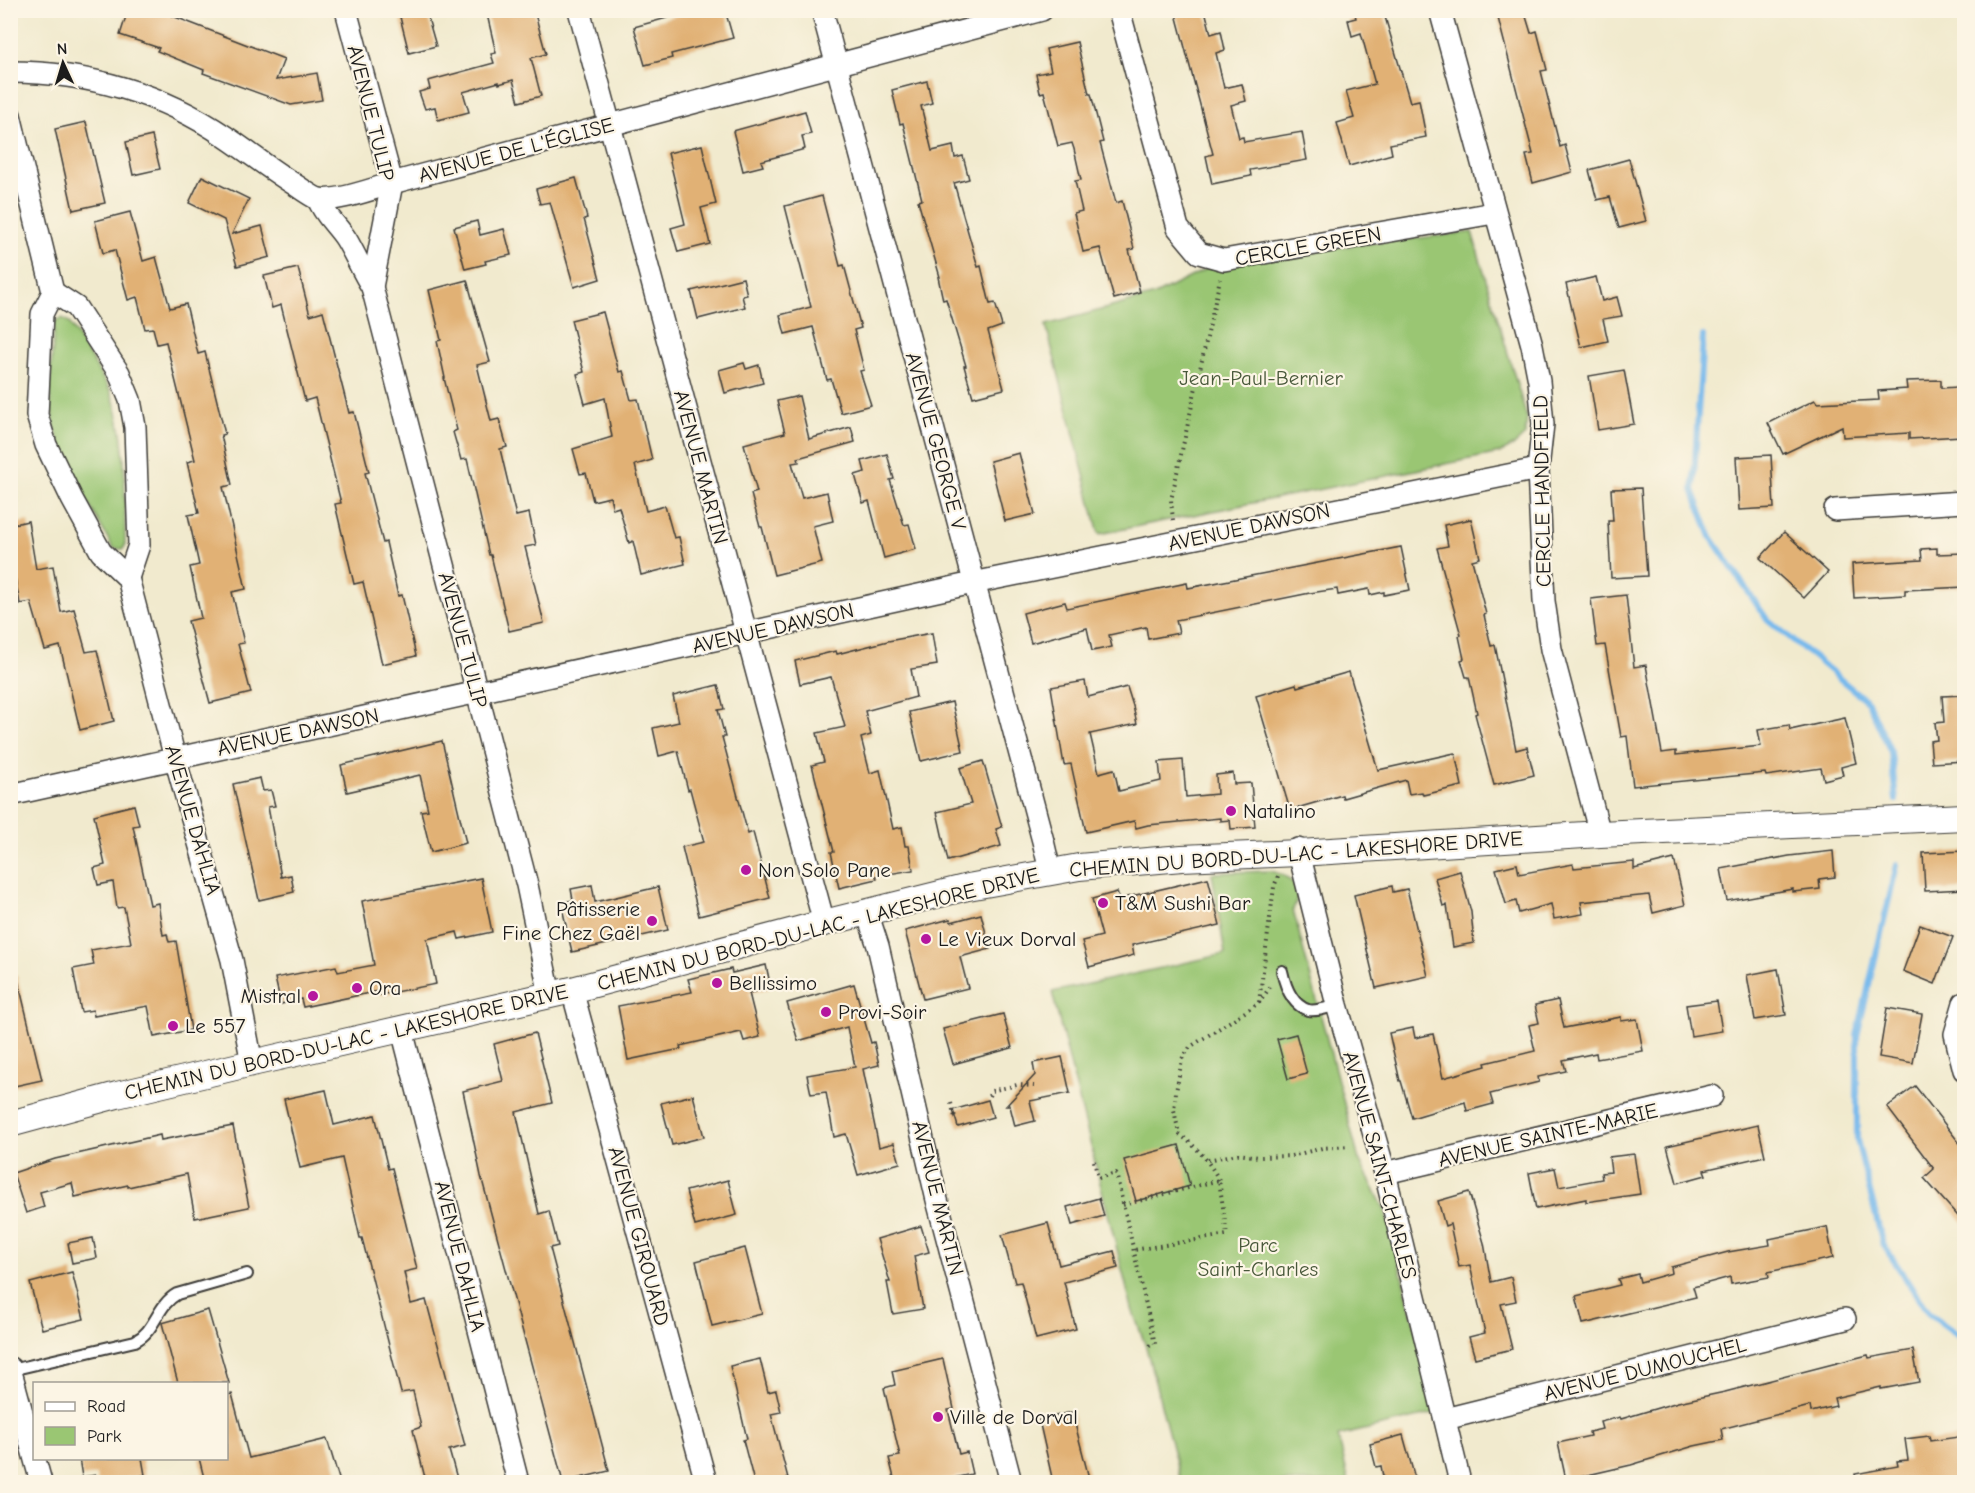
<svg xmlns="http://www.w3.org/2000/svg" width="1975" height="1493" font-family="'Comic Neue',sans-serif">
<rect width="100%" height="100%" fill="#fcf5e5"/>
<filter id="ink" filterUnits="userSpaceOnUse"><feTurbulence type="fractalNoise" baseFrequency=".0167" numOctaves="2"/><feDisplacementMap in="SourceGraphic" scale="12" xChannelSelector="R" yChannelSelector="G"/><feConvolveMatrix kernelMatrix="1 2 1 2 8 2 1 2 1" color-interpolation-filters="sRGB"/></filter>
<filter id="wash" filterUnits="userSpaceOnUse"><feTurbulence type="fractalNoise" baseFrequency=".008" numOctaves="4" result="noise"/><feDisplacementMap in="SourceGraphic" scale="24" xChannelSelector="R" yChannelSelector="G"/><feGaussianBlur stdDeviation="1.35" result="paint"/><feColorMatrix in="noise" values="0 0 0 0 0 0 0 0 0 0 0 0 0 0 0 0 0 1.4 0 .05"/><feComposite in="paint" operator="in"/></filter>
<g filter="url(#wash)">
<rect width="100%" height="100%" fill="#f1eace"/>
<g fill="#9ac673" stroke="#5b7148" stroke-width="1.5">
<path d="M1472,232L1527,418L1525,435L1513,446L1500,453L1099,534L1046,325L1155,295L1224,260Z"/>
<path d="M62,318L69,322L110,390C129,438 124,495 125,546L123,549L113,548C92,509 59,457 52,414C47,387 53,357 54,330L55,321Z"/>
<path d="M1269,871C1282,873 1296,880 1297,895C1298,901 1294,905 1293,910L1359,1160L1385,1210L1437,1413L1338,1436L1349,1482H1181L1146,1347L1132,1309L1052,992L1225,954L1212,873Z"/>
</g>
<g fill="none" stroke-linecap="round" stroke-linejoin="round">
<g stroke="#77b9ec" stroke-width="6">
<path d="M1703,336L1693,490L1711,537L1766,618L1868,702L1891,752L1896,800"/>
<path d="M1897,865L1857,1036V1140L1883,1244L1929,1314L1964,1339"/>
</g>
</g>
<g id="blocks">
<g fill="#e1b174">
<path d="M128,10H157L284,59L276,80L317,73L322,100L291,105L203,73L204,70L157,51L159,48L120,35Z"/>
<path d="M486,10H534L546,54L531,58L541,96L519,102L513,80L499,84V82L463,92L469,112L438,120L435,107L425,109L419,92L430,89L428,81L494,63L491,54L496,53Z"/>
<path d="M684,10H725L733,38L671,54L672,58L645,65L634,27L685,13Z"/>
<path d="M1175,10H1205L1211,34L1221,31L1225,50L1216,53L1224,88L1242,84L1246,101L1231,105L1239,138L1243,137L1244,142L1302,132L1307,160L1250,170L1251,176L1212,184L1206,156L1213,154Z"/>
<path d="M1354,10H1383L1410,102L1419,100L1426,137L1390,144L1392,154L1349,166L1337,123L1354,118L1346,91L1375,84L1361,33L1352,36L1348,20L1356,18Z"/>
<path d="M1496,10H1524L1531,33L1537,31L1547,70L1541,71L1560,147L1565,145L1572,172L1533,183L1526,155L1533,154Z"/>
<path d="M426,11L436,46L409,53L400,17Z"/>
<path d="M1077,42L1089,94H1091L1103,142L1100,143L1116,203L1122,201L1134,249L1129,250L1140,292L1114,299L1100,248L1083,252L1074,213L1082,211L1075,181L1081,180L1074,149L1072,143L1058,146L1044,92L1040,93L1036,74L1051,71L1046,49Z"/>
<path d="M927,81L932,103L921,106L932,151L953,146L955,158L963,156L969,179L954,183L978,267L981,266L990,304L995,303L1002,326L988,331L1004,389L973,397L964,366H966L946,299L943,300L938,277H940L918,201L922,200L903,123L900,124L892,90Z"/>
<path d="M805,111L811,134L802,136L805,149L761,161L763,166L743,171L733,131Z"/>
<path d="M86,122L105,203L73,210L55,129Z"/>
<path d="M152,136L160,169L133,175L126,142Z"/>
<path d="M702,145L716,204L701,208L710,244L678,252L671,228L685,224L668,153Z"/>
<path d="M1629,159L1646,221L1619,228L1610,197L1597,200L1589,170Z"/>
<path d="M202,176L249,199L232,234L262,226L270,257L237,266L224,220L189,203Z"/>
<path d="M576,178L587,218L584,219L600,279L574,287L550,202L540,204L536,189Z"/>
<path d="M822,196L840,266L844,265L861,328L854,330L864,370L860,371L871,405L841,413L831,379L827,380L813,327L785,334L780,315L811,307L785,206Z"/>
<path d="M130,212L143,261L156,257L170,308L186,304L198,354L205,352L225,434L221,435L232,485L223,487L246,589L232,592L244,643L238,644L251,693L210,703L188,621L201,618L190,567L199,565L188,515L199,513L187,462L195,460L166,342L157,344L153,328L145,329L137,297L128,300L115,250L103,253L95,221Z"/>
<path d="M477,221L480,235L504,229L511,255L485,261L486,264L465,269L454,227Z"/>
<path d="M298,268L310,315L323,311L349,413L354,412L369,472L365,473L383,543L386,542L398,596L402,595L416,656L382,664L363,582L354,584L335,504L341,503L315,398L305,401L281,305L272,308L264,276Z"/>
<path d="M1596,277L1602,301L1617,297L1622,316L1603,319L1608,341L1581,347L1566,284Z"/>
<path d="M743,278L747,295L742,296L745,307L698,319L691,291Z"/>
<path d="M467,280L490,362L477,365L491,421L499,419L507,447L500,449L516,516L529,513L536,545L525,547L544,623L509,631L491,555H489L467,459L461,460L453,432L457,430L444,378H445L437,341L441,340L429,290Z"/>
<path d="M603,312L619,372L623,371L631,400L638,399L652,460L635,465L646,511L665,506L674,538L679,537L685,564L641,575L633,541L629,543L619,507L613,509L610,497L593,501L586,473L580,474L573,449L612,437L605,398L585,404L577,374L584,372L571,320Z"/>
<path d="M744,363L746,369L759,365L763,383L725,393L719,370Z"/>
<path d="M1624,370L1634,424L1598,430L1589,376Z"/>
<path d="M1941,380V388L1959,387L1962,436L1909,439V433L1843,437L1842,426L1783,454L1768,423L1815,400L1817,403L1879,400L1878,391L1907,389L1906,381Z"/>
<path d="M799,396L809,439L851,427L855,442L798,458L799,462L792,463L802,498L827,492L833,521L813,526L822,563L774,575L762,527H760L751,494L757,492L744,444L785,433L777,401Z"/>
<path d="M1019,453L1035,514L1005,521L990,461Z"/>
<path d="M887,454L894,479L890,480L904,525L909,524L916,549L884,558L869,501L863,503L855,475L865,472L862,461Z"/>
<path d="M1771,455L1774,508L1739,510L1736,457Z"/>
<path d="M1641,488L1647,576L1611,578L1608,521H1613L1611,489Z"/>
<path d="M1471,519L1480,558L1472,560L1486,614L1484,615L1491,646L1495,645L1516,750L1527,747L1534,775L1494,785L1475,714L1477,713L1469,677H1466L1461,660L1464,659L1459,636L1461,635L1437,548L1448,546L1444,525Z"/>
<path d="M28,521L36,569L53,566L61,612L74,609L86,652L97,650L114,721L80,730L60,646L45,650L31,602L20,604L10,550V525Z"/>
<path d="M1784,532L1828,572L1804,598L1760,558Z"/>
<path d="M1401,547L1410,590L1384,595V592L1370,595L1369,589L1338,595L1337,589L1310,593L1176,620L1179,633L1148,639L1146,627L1109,635L1112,647L1092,651L1087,628L1031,643L1023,613L1065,602L1067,608L1187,583L1188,588Z"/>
<path d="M1937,548V554L1965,553V587L1905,590V595L1854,598L1852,564L1922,560L1921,549Z"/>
<path d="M1626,595L1634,667L1646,665L1662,753L1676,751V755L1761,746L1758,730L1789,725L1790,730L1845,718L1856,763L1841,767L1843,775L1824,780L1821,768L1766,776L1765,773L1633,786L1627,736L1621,737L1605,645L1597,646L1591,599Z"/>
<path d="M932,633L937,665L911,669L916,697L865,711L871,735L861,738L870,773L880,770L893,829L902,827L905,846H909L913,870L876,876L877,879L839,888L831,852H834L812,765L824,762L817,733L845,727L831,677L800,684L795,661L836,651L837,654L888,641Z"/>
<path d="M1349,672L1378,770L1455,753L1462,786L1423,795L1422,792L1409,794L1406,780L1343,798L1342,795L1290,810L1256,696L1296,684L1297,687Z"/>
<path d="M1085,681L1088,697L1127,687L1133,706L1137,724L1090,734L1099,773L1114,769L1119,791L1161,781L1159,762L1183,760L1186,797L1217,794L1216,775L1233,773L1234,784L1251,783L1255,827L1231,829L1230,820L1220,821V818L1148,825L1136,828L1134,821L1086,832L1071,764L1064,765L1051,687Z"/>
<path d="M718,685L724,709L718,710L725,737H722L748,834L753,832L770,898L699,916L682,847L704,842L690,789L688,790L678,751L659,756L653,728L679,722L673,696Z"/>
<path d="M1965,695V761L1932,763L1930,741L1937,740L1935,723L1944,722L1942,696Z"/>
<path d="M952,702L963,751L921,761L909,712Z"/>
<path d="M442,741L466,843L431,852L421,811L428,810L420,775L347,792L341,765Z"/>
<path d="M983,761L1002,827L996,829L1001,846L948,861L937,812L971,804L960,768Z"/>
<path d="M260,778L263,791L271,790L275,806L268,807L281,877L291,875L294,892L259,900L233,784Z"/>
<path d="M134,805L139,825L133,826L150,905L158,903L163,935L167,934L169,942L176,941L191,1030L154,1037L148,1006L94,1016L93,1010L81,1012L73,969L94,965L91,950L131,943L124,907L117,908L113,882L98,885L94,868L105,865L94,815Z"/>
<path d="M1833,851L1835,877L1819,879L1820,889L1793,892V889L1727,901L1721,869L1789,856Z"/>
<path d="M1965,851V889L1925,891L1923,853Z"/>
<path d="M1674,859L1685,905L1653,913L1649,895L1581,902L1583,914L1554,919L1551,904L1519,913L1516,901L1506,904L1496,869L1517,864L1519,874L1573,864L1574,868L1634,862V869Z"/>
<path d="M1460,871L1471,912L1474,943L1453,947L1447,905L1443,906L1435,878Z"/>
<path d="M481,878L492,932L459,939L457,932L427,939L436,984L380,995L379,991L303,1007L301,999L281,1004L275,978L336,966L338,972L374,965L362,901Z"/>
<path d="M1208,878L1220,925L1132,945L1134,955L1089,967L1082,941L1102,936L1092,899L1117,892L1119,899Z"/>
<path d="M592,885L595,902L658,887L668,930L572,952L561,903L573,900L571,889Z"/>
<path d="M1392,886L1393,892L1407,889L1428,976L1376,988L1354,895Z"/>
<path d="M981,914L990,949L960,957L968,988L923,999L905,931L950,919L951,922Z"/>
<path d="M1920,925L1953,937L1935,984L1903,971Z"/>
<path d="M766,965L771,988L749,993L760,1037L744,1041L741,1032L680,1046L681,1049L628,1060L618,1006L692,992L688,979L731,969L732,973Z"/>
<path d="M1778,969L1786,1015L1755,1020L1747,975Z"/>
<path d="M17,976L42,1080L10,1087V977Z"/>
<path d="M854,984L871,1043L874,1042L879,1065L863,1069L879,1147L894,1143L900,1163L858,1175L846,1134L834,1137L826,1092L811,1094L807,1075L855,1067L847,1027L798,1041L787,1003Z"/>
<path d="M1558,1000L1564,1028L1621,1017V1021L1637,1019L1643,1051L1597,1059L1596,1053L1563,1060L1566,1071L1538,1077L1539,1082L1490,1094L1493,1104L1467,1111L1465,1102L1412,1118L1401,1081H1400L1389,1033L1413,1028L1415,1038L1433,1034L1443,1078L1486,1066L1485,1063L1535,1051L1529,1025L1539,1023L1535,1005Z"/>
<path d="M1717,1001L1722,1031L1691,1036L1686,1005Z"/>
<path d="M1887,1008L1922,1014L1913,1063L1879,1057Z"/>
<path d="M1003,1014L1012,1048L953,1064L943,1029Z"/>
<path d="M535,1033L552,1103L516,1112L539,1214L549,1211L558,1246L550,1248L609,1471L563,1482L481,1176L463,1091L503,1081L494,1044Z"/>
<path d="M1296,1034L1307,1074L1288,1079L1277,1039Z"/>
<path d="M1062,1057L1070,1093L1030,1101L1035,1121L1015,1126L1010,1106H1006L1035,1075L1033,1063Z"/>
<path d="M1915,1086L1965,1150V1224L1924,1178L1934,1169L1887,1107Z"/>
<path d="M326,1090L334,1125L375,1115L388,1169L392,1168L417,1269L404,1272L411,1304L426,1300L465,1446L449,1450L458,1482H426L413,1430L421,1427L413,1391L401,1393L362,1238H360L342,1158L300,1168L284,1099Z"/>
<path d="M693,1095L704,1137L672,1145L661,1103Z"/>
<path d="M988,1100L993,1117L958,1127L953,1110Z"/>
<path d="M1758,1125L1765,1156L1704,1170L1706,1175L1677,1183L1667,1146Z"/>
<path d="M233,1126L249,1207L195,1218L187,1174L128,1187V1185L75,1197L72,1183L40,1192L44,1207L26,1213L13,1173L55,1159L160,1135L161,1140Z"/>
<path d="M1179,1145L1190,1186L1136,1201L1124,1160Z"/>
<path d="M1634,1154L1640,1194L1586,1202V1199L1536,1209L1529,1173L1555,1168L1559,1187L1602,1179L1601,1173L1611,1172L1609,1157Z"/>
<path d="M728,1180L737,1215L695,1226L686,1191Z"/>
<path d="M1469,1192L1484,1243L1491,1282L1511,1277L1516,1301L1501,1304L1512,1349L1475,1358L1469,1337L1485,1333L1470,1265L1459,1267L1450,1224L1445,1226L1438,1201Z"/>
<path d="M1099,1198L1104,1216L1072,1225L1067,1207Z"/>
<path d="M1048,1223L1059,1265L1114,1251L1118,1268L1064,1282L1076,1329L1036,1339L1021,1282L1015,1283L1002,1235Z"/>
<path d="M921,1226L929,1252L914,1256L923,1309L893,1314L887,1282H890L877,1239Z"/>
<path d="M1827,1227L1833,1258L1768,1272L1769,1277L1731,1284L1730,1277L1693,1287L1696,1297L1583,1324L1576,1296L1620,1285L1618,1279L1638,1274L1640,1282L1672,1273L1671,1267L1728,1252L1770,1245L1769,1239Z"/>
<path d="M93,1238L97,1258L72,1263L68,1243Z"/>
<path d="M745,1248L762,1314L712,1326L696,1261Z"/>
<path d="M72,1272L84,1319L42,1329L30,1283Z"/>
<path d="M208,1310L229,1383H178L162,1323Z"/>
<path d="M1913,1350L1919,1382L1881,1389V1387L1834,1398L1836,1406L1811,1412L1810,1406L1721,1429L1723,1440L1694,1446L1631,1465L1566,1480L1558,1443L1590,1436L1589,1432L1602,1429L1600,1422L1620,1417L1621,1419L1678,1402L1725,1392L1868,1355L1869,1358Z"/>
<path d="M760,1359L768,1392L776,1390L781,1412L771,1414L789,1482H754L743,1440L747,1439L730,1366Z"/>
<path d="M943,1359L954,1409L948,1410L959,1454L967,1452L972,1474L935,1482H895L889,1458L900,1456L884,1388L895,1385L892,1371Z"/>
<path d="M232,1394L249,1458L327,1439L340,1482H205L199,1458H226V1395Z"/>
<path d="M1072,1412L1090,1482H1053L1039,1420Z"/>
<path d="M1403,1435L1416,1482H1384L1381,1466L1376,1467L1370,1444Z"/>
<path d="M1929,1436L1930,1441L1965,1436V1479L1940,1482H1856L1855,1474L1898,1466L1897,1461L1908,1460L1905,1439Z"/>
<path d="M79,1458H142L145,1475L97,1482L96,1475L82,1477Z"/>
</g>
</g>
</g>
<g filter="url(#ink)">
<use href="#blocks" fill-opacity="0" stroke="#3c3b37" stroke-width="1.5"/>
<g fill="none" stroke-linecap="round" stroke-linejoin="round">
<defs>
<g id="service">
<path d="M1282,971C1285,985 1292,1005 1308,1010C1317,1012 1329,1007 1337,1005"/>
<path d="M11,1370L135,1341C155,1332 157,1305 177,1294L247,1274"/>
</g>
<g id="minor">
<path d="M346,10L392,183L372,287"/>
<path d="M579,10L824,923"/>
<path d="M822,10L1043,841L1050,871"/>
<path d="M1119,10L1178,228L1199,253L1224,260L1494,213"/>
<path d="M1440,10L1532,345L1539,381L1543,424L1538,469L1544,601L1551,649L1600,834"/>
<path d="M10,72C87,72 162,93 226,137C250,153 272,171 297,186C303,190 310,195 316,198C332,204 376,188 392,183L1042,10"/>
<path d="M10,115L53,292L42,314L37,415L46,445L72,499L101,552L128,578L175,758L232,960L252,1063"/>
<path d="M318,199C324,215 337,225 346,239C355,254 362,271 372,287L527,885L550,995"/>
<path d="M53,292L76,307L119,373L130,400L135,427L139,545L128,578"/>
<path d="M1835,510L1964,502"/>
<path d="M10,795L973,583L1538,469"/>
<path d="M1298,849L1337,1005L1385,1173L1460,1482"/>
<path d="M867,912L878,946L937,1200L1011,1482"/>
<path d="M572,990L706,1482"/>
<path d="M1964,1003L1955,1034L1964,1070"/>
<path d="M402,1030L518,1482"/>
<path d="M1385,1173L1712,1096"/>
<path d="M10,1368L41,1482"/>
<path d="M1445,1419L1845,1319"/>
</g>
<path id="tertiary" d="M10,1124L117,1095L252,1063L572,990L824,923L968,887L1079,867L1182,858L1299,853L1600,834L1964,817"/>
</defs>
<use href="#service" stroke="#3c3b37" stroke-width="14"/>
<use href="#minor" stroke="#3c3b37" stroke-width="24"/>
<use href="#tertiary" stroke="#3c3b37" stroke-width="28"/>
<g stroke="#3c3b37" stroke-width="4" stroke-dasharray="1.5 4.5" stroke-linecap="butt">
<path d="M1173,520L1171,500L1220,279"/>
<path d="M1259,1002L1274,887L1278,876"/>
<path d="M989,1096L991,1091L1017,1085L1034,1086"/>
<path d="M951,1103L955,1117"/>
<path d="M1208,1160L1238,1154L1259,1157L1291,1156L1322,1148L1350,1146"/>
<path d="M1094,1161L1098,1178L1116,1173L1155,1344L1146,1347"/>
<path d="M1219,1180C1208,1160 1197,1147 1179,1134L1174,1110L1176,1092L1182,1059L1190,1047L1259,1003L1270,987"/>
<path d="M1123,1205L1219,1180L1227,1235L1134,1250"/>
</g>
<use href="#service" stroke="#fff" stroke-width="10"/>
<use href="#minor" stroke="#fff" stroke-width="21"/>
<use href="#tertiary" stroke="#fff" stroke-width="26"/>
</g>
</g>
<g fill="#b5179e" stroke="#fcf5e5" stroke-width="2">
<circle cx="1231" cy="811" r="6"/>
<circle cx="746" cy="870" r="6"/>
<circle cx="1103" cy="903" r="6"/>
<circle cx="652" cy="921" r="6"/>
<circle cx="926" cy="939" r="6"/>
<circle cx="717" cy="983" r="6"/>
<circle cx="357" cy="988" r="6"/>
<circle cx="313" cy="996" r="6"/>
<circle cx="826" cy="1012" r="6"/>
<circle cx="173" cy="1026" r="6"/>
<circle cx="938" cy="1417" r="6"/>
</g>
<g text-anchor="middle" stroke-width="4.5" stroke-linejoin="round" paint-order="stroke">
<g font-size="21" fill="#1c1c1c" stroke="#fcf5e5">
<text transform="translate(371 113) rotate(76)" y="7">AVENUE TULIP</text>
<text transform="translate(516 150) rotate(-15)" y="7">AVENUE DE L'ÉGLISE</text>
<text transform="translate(1308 246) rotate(-10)" y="7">CERCLE GREEN</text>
<text transform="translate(936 441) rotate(75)" y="7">AVENUE GEORGE V</text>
<text transform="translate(701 467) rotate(75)" y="7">AVENUE MARTIN</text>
<text transform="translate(1542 491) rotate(-91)" y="7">CERCLE HANDFIELD</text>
<text transform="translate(1249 527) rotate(-12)" y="7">AVENUE DAWSON</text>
<text transform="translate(773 628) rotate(-13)" y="7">AVENUE DAWSON</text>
<text transform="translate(463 640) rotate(75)" y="7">AVENUE TULIP</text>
<text transform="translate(298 732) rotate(-12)" y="7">AVENUE DAWSON</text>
<text transform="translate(193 820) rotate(74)" y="7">AVENUE DAHLIA</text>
<text transform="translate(1296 854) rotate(-4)" y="7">CHEMIN DU BORD-DU-LAC - LAKESHORE DRIVE</text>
<text transform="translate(818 929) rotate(-14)" y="7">CHEMIN DU BORD-DU-LAC - LAKESHORE DRIVE</text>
<text transform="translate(346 1042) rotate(-13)" y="7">CHEMIN DU BORD-DU-LAC - LAKESHORE DRIVE</text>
<text transform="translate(1548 1135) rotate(-13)" y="7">AVENUE SAINTE-MARIE</text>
<text transform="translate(1380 1165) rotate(75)" y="7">AVENUE SAINT-CHARLES</text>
<text transform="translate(938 1198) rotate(76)" y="7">AVENUE MARTIN</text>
<text transform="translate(639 1236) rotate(75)" y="7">AVENUE GIROUARD</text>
<text transform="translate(460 1256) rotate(76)" y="7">AVENUE DAHLIA</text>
<text transform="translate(1645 1369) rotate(-14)" y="7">AVENUE DUMOUCHEL</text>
</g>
<g font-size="21" fill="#48583a" stroke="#fcf5e5">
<text x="1261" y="385">Jean-Paul-Bernier</text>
<text x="1258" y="1252">Parc<tspan x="1258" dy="24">Saint-Charles</tspan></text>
</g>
<g font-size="21" fill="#1c1c1c" stroke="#fcf5e5" text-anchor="start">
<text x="1243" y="818">Natalino</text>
<text x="758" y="877">Non Solo Pane</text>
<text x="1115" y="910">T&amp;M Sushi Bar</text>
<text x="640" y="916" text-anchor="end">Pâtisserie<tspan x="640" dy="24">Fine Chez Gaël</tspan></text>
<text x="938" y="946">Le Vieux Dorval</text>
<text x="729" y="990">Bellissimo</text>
<text x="369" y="995">Ora</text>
<text x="301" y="1003" text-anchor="end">Mistral</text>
<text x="838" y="1019">Provi-Soir</text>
<text x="185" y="1033">Le 557</text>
<text x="950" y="1424">Ville de Dorval</text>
</g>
</g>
<rect width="1975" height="1493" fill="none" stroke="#fcf5e5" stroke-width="36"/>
<rect x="33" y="1382" width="195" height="78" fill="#fcf5e5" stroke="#a29e95" stroke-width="1.5"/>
<rect x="45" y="1402" width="30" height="9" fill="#ffffff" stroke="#a29e95" stroke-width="1.5"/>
<text x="87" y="1412" font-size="18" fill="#1c1c1c">Road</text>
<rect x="45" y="1427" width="30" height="18" fill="#9ac673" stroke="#a29e95" stroke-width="1.5"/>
<text x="87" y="1442" font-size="18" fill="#1c1c1c">Park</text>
<g transform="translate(63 63) rotate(356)" stroke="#fcf5e5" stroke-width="4.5" paint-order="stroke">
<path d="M0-4.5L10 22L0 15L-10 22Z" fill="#1c1c1c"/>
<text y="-9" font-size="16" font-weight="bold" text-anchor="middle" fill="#1c1c1c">N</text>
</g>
</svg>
